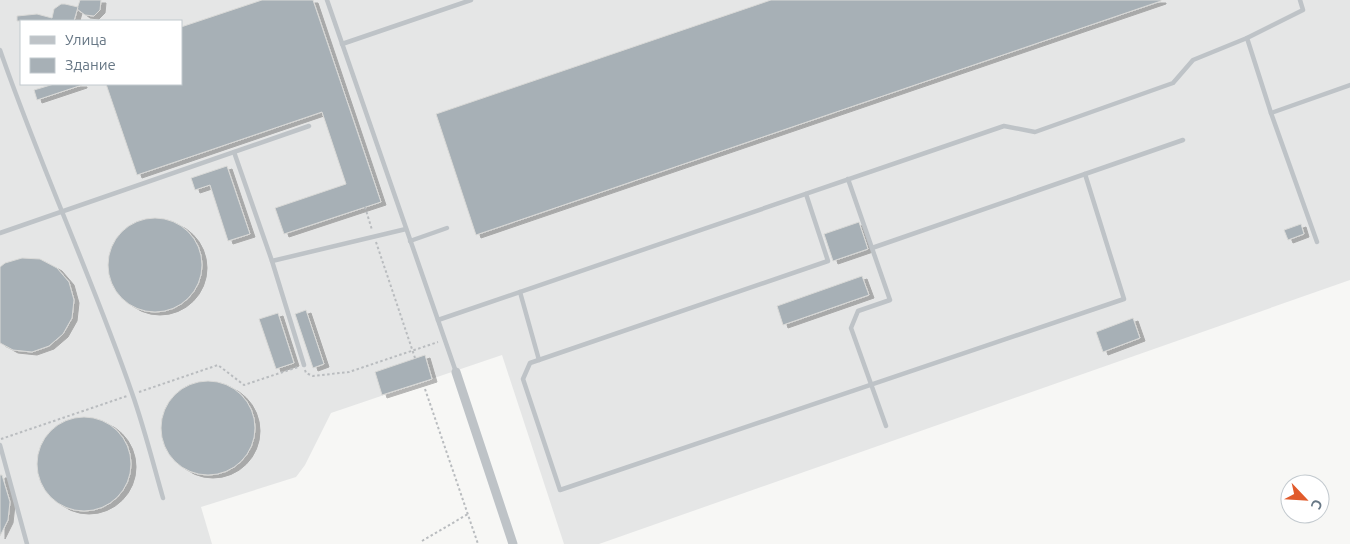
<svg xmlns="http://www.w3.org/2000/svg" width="1350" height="544" font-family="Ubuntu,sans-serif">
<defs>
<filter id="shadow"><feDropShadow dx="5" dy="3" stdDeviation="0" flood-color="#0004"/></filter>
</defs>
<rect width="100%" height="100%" fill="#f7f7f5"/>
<path fill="#e5e6e6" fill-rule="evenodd" d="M0,0H1350V280L599,544H564L502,355L331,413L305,465L296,477L201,507L212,544H0ZM21,21H181V84H21Z"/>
<g fill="#a7b0b6" stroke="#d9d9d7" filter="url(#shadow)">
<path d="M80,0H101L100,10L94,16L85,15L77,9Z"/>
<path d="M262,0H313L381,202L284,234L275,208L346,184L322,112L137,175L106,84H181V27Z"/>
<path d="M771,0H1161V1L476,235L436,114Z"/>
<path d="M61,4H65L78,7L74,21H17V16L37,14L52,18L54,9Z"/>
<path d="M54,84H82V85L37,100L34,90Z"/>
<path d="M227,166L250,234L228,241L210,185L195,190L191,178Z"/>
<circle cx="155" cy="265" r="47"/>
<path d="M859,222L868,249L833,261L824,234Z"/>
<path d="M1301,224L1304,234L1288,240L1284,230Z"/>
<path d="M22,258L40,259L57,268L69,282L74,300L72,318L63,334L49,346L32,352L13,350L0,343V267L5,263Z"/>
<path d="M862,276L869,295L783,325L777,306Z"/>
<path d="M306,310L324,364L313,368L295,314Z"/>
<path d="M278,313L294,363L276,369L259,319Z"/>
<path d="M1133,318L1140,338L1103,352L1096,332Z"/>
<path d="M425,355L432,379L382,395L375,372Z"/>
<circle cx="208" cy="428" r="47"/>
<circle cx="84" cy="464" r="47"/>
<path d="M0,475H2L10,502L8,520L0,536Z"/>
</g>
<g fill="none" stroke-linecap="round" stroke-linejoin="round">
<g stroke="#b9bcbf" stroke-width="2" stroke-dasharray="2.5 2.5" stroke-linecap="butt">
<path d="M365,207L372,230"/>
<path d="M376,242L415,358"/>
<path d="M305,370L306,373L313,376L349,372L438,342"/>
<path d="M425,389L478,544"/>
<path d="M139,392L218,365L244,385L298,367"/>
<path d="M1,439L127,396"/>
<path d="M422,541L468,514"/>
</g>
<g stroke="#bec3c7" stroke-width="4.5">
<path d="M327,0L456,372"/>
<path d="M1300,0L1303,10L1247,38L1271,113L1317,242"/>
<path d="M342,44L471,0"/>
<path d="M0,50C40,166 92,277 132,393C144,427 153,463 163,498"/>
<path d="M1271,113L1350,85"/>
<path d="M234,152L272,261L304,365"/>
<path d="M848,179L890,300L858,311L851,328L886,426"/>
<path d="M806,194L828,261L530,363L523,379L560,490L1124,299L1085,174"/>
<path d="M0,233L309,126"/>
<path d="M410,241L447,228"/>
<path d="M872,248L1183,140"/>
<path d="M272,261L406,229"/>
<path d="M520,292L539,360"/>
<path d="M438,320L1004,126L1035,132L1173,83L1193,60L1247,38"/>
<path d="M0,445L27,544"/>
</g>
<path stroke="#bec3c7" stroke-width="9" d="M456,372L513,544"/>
</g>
<rect x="20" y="20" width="162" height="65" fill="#ffffff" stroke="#c2c9ce"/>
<rect x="30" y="36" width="25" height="8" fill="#bec3c7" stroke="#c2c9ce"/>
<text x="65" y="45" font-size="15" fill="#677785">Улица</text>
<rect x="30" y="58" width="25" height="15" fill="#a7b0b6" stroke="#c2c9ce"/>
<text x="65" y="70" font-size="15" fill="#677785">Здание</text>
<g transform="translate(1305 499) rotate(115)"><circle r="24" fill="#ffffff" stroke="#c2c9ce"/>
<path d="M0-4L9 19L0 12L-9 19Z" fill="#e15b2c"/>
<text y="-8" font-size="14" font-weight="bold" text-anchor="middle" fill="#677785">С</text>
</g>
</svg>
